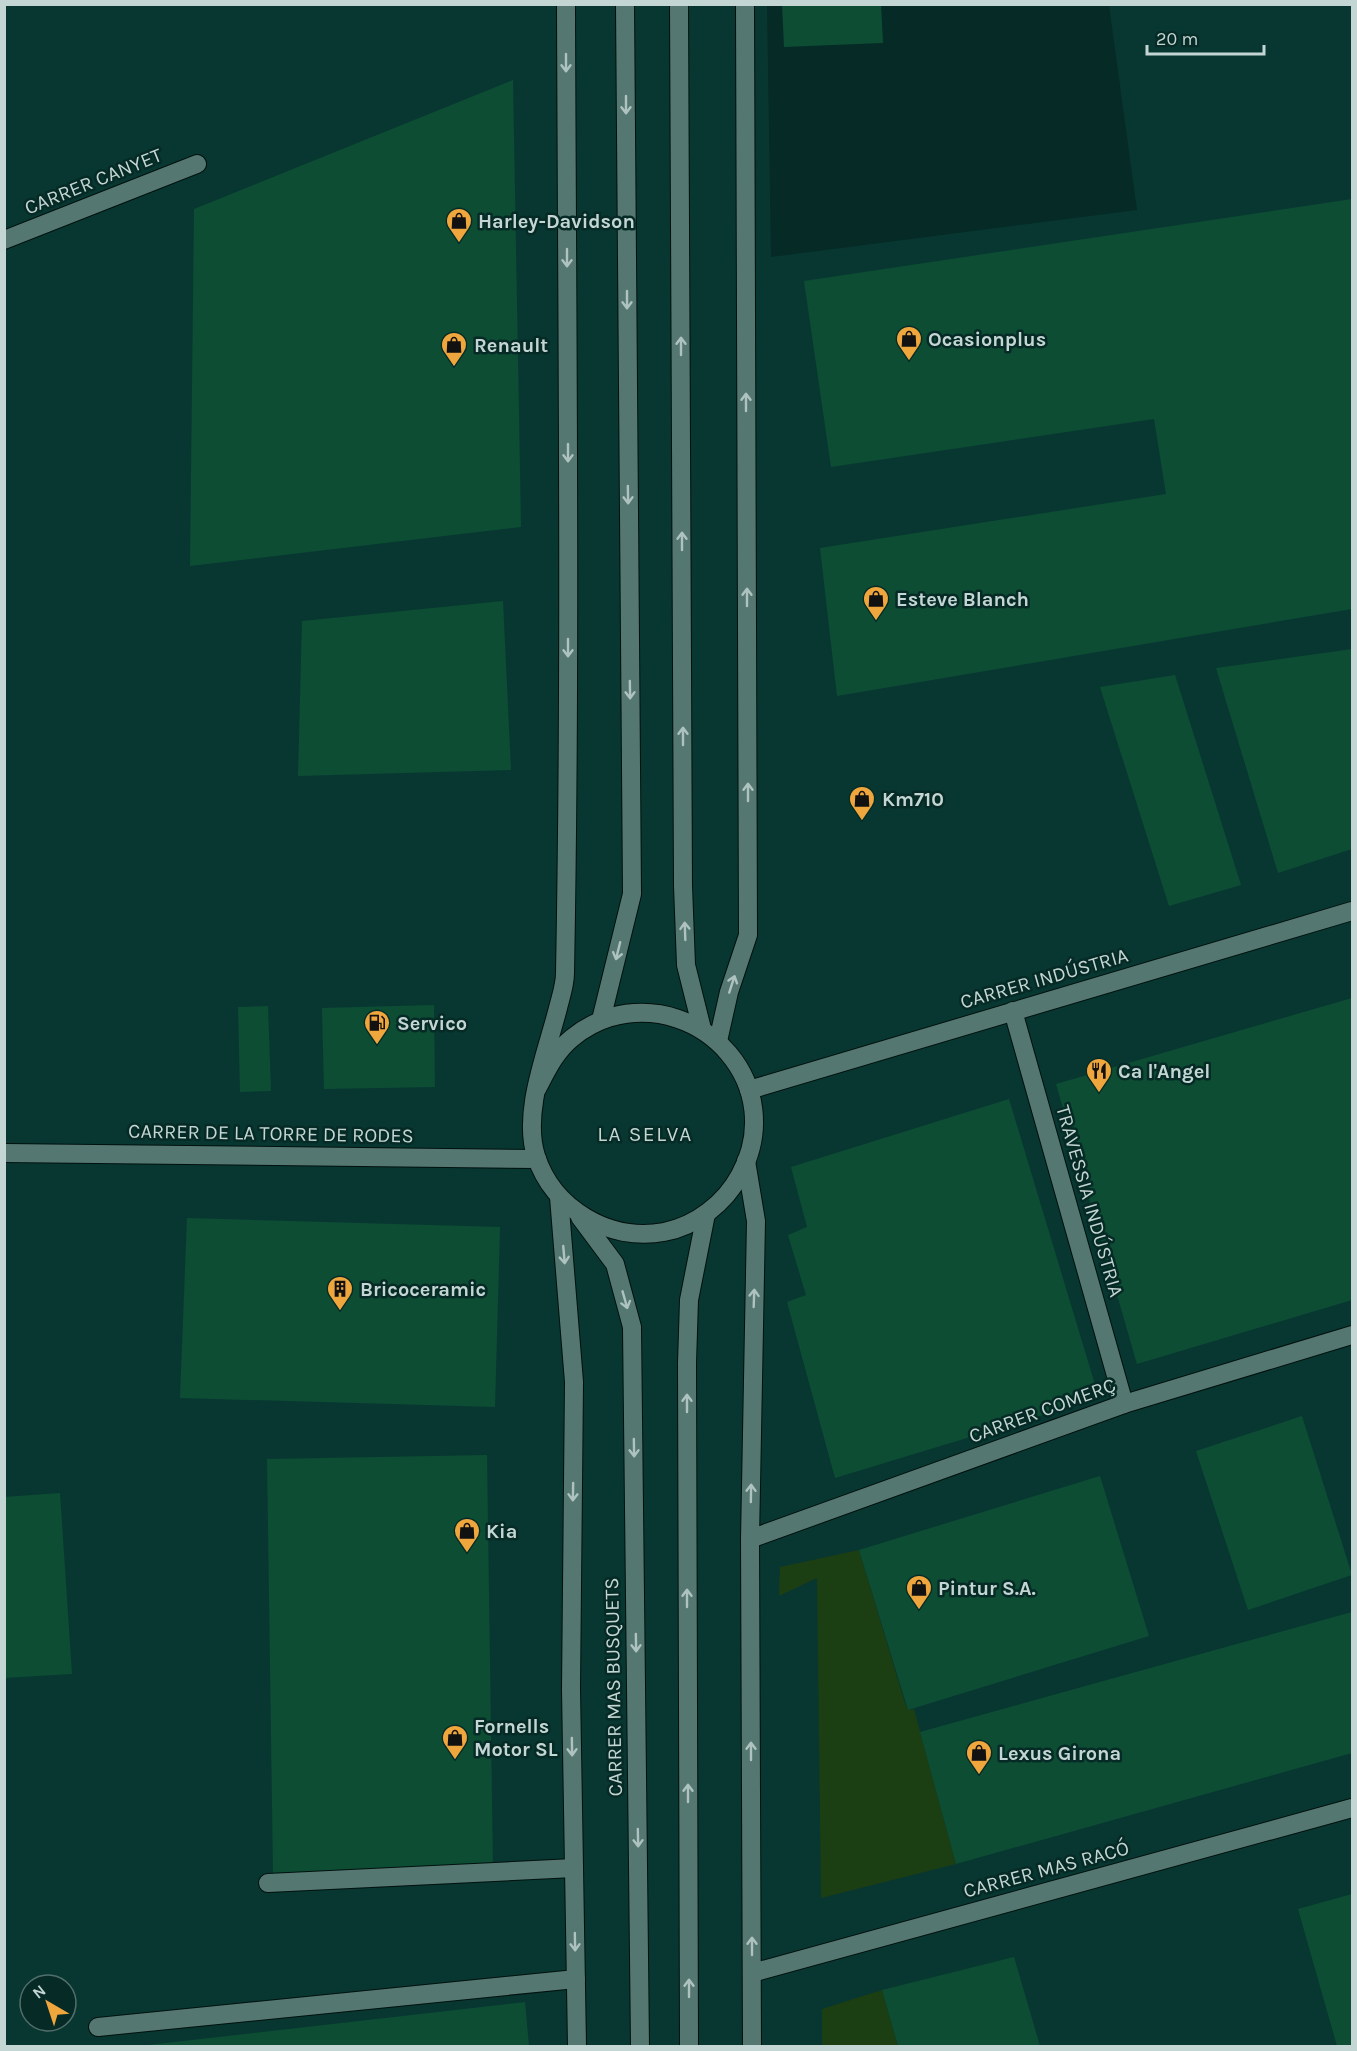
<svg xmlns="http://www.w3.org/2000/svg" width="1357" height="2051" font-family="Karla,sans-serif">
<rect width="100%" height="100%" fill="#062a25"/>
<path fill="#083732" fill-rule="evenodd" d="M5,5H767L771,257L1137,210L1109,5H1352V2046H5ZM30,1985H66V2021H30Z"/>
<g fill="#1c3e13">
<path d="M859,1550L905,1703L908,1710L914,1709L956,1864L821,1898L817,1578L779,1596L780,1567Z"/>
<path d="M882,1990L898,2046H822V2009Z"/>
</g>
<g fill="#0d4d34">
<path d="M782,4H881L883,43L784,47Z"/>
<path d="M513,80L521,527L190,566L194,209Z"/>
<path d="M1352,199V609L837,696L820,548L1166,494L1154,419L831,467L804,281Z"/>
<path d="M503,601L511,770L298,776L302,621Z"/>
<path d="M1352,649V849L1278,873L1216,668Z"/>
<path d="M1175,675L1241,885L1169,906L1100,687Z"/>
<path d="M1352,998V1300L1137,1364L1056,1084Z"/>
<path d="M434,1005L435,1087L324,1089L322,1008Z"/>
<path d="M268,1006L271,1091L240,1092L238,1007Z"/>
<path d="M1009,1099L1099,1398L835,1478L787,1302L806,1295L788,1235L807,1227L791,1167Z"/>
<path d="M187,1218L500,1227L495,1407L180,1398Z"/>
<path d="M1302,1416L1352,1575L1248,1610L1196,1451Z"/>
<path d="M487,1455L493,1869L273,1873L267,1459Z"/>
<path d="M1100,1476L1149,1636L908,1710L859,1550Z"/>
<path d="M60,1493L72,1674L4,1678V1497Z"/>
<path d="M1352,1612V1753L956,1864L920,1732Z"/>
<path d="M1352,1894V2046H1337L1298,1909Z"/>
<path d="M1014,1957L1040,2046H898L882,1990Z"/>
<path d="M525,2002L529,2046H148V2045Z"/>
</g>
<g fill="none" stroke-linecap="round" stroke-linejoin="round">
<defs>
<g id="lane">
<path d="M268,1883L574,1868"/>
<path d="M98,2027L576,1979"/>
</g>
<g id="street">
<path d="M4,240L197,164"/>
<path d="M1013,1011L1124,1404"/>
<path d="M749,1090L1352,911"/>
<path d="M4,1153L537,1159"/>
<path d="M750,1539L1124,1404L1352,1335"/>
<path d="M752,1973L1352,1808"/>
</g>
<g id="secondary">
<path d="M679,4L683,886L686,965L702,1029"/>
<path d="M601,1020L632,894L625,4"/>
<path d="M718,1041L729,992L748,935L745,4"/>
<path d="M537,1089C547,1070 555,1052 572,1038C583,1029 598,1021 611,1017C705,992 788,1087 740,1175C725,1203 696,1226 664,1232C609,1242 553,1209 536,1156C522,1112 547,1052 558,1008C561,996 565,985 565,973C571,650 567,327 566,4"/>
<path d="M746,1161L756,1221L750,1539L752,2046"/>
<path d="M559,1197L574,1382L571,1689L577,2046"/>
<path d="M580,1217L615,1264L632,1327L640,2046"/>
<path d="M689,2046L687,1363L689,1300L706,1214"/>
</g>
</defs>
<use href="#lane" stroke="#00110e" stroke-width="20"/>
<use href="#street" stroke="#00110e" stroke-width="20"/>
<use href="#secondary" stroke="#00110e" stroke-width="20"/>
<use href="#lane" stroke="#557771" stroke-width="18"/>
<use href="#street" stroke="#557771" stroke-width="18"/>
<use href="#secondary" stroke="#557771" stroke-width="18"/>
</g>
<defs><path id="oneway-shaft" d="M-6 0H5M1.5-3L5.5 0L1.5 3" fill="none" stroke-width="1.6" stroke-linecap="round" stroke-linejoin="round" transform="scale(1.5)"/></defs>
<g stroke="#aec3bf">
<use href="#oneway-shaft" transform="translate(566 63) rotate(90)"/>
<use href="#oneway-shaft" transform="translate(626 105) rotate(90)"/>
<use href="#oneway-shaft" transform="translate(567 258) rotate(90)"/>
<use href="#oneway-shaft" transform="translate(627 300) rotate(90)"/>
<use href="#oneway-shaft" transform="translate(681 346) rotate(-90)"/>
<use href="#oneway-shaft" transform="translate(746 402) rotate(-90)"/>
<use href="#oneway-shaft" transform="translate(568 453) rotate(90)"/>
<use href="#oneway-shaft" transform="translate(628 495) rotate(89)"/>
<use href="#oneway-shaft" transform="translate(682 541) rotate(-90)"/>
<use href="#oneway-shaft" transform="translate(747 597) rotate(-90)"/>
<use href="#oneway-shaft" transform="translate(568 648) rotate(90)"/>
<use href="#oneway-shaft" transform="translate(630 690) rotate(89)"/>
<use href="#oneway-shaft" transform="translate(683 736) rotate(-90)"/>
<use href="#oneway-shaft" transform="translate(748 792) rotate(-90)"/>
<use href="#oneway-shaft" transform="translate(685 931) rotate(-92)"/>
<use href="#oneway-shaft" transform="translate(618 951) rotate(104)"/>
<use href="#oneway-shaft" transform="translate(732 984) rotate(-72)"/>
<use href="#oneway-shaft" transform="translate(564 1255) rotate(85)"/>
<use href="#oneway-shaft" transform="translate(754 1298) rotate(-88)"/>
<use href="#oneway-shaft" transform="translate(625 1300) rotate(74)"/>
<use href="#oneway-shaft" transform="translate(687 1403) rotate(-90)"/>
<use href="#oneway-shaft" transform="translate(634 1448) rotate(89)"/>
<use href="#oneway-shaft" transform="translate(573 1492) rotate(91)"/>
<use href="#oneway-shaft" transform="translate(751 1493) rotate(-89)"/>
<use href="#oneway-shaft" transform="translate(687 1598) rotate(-90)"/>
<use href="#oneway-shaft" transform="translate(636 1643) rotate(89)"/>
<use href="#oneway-shaft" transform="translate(572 1747) rotate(89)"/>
<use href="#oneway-shaft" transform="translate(751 1751) rotate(-90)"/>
<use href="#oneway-shaft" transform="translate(688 1793) rotate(-90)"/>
<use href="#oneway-shaft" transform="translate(638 1838) rotate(89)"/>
<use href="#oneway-shaft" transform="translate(575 1942) rotate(89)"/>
<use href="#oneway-shaft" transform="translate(752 1946) rotate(-90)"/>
<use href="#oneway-shaft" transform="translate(689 1988) rotate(-90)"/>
</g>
<defs>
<symbol id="shop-pin" viewBox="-11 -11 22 30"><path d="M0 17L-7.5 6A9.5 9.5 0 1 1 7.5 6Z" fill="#efa73d" stroke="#062a25"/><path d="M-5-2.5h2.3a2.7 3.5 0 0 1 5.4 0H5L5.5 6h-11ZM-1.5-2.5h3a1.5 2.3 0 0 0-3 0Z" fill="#111"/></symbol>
<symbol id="fuel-pin" viewBox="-11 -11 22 30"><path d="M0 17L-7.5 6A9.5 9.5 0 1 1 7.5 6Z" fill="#efa73d" stroke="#062a25"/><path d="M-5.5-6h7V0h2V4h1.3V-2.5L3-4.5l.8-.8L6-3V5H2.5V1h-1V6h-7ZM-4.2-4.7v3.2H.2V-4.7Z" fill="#111"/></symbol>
<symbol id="restaurant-pin" viewBox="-11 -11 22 30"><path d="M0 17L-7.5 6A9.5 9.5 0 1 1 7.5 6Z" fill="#efa73d" stroke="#062a25"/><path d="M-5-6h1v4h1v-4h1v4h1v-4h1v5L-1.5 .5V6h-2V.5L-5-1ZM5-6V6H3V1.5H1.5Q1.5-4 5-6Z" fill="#111"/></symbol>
<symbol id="building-pin" viewBox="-11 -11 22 30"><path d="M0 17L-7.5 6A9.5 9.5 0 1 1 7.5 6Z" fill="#efa73d" stroke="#062a25"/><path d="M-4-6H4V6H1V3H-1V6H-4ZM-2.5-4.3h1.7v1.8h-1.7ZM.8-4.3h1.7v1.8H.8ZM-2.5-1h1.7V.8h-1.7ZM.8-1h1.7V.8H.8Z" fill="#111"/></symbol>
</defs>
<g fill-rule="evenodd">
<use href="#shop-pin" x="444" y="206" width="30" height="40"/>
<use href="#shop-pin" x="894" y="324" width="30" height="40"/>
<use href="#shop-pin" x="439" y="330" width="30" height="40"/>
<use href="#shop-pin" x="861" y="584" width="30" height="40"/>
<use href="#shop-pin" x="847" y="784" width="30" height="40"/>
<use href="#fuel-pin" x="362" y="1008" width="30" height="40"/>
<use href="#restaurant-pin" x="1084" y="1056" width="30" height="40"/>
<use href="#building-pin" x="325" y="1274" width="30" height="40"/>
<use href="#shop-pin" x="452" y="1516" width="30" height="40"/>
<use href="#shop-pin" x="904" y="1573" width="30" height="40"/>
<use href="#shop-pin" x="440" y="1723" width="30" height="40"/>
<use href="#shop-pin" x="964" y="1738" width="30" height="40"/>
</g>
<g text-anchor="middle" stroke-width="5" stroke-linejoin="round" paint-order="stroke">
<g font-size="20" fill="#c4d6d3" stroke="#062a25">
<text transform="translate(93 181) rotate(-22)" y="7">CARRER CANYET</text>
<text transform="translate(1044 978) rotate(-16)" y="7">CARRER INDÚSTRIA</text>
<text transform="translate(271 1133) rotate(1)" y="7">CARRER DE LA TORRE DE RODES</text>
<text transform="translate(1090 1201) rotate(74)" y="7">TRAVESSIA INDÚSTRIA</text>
<text transform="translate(1042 1410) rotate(-20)" y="7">CARRER COMERÇ</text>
<text transform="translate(613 1687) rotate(-91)" y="7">CARRER MAS BUSQUETS</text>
<text transform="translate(1046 1869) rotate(-15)" y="7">CARRER MAS RACÓ</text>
</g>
<g font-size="20" font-weight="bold" fill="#c4d6d3" stroke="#062a25" text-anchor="start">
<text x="478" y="228">Harley-Davidson</text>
<text x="928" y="346">Ocasionplus</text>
<text x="474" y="352">Renault</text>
<text x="896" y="606">Esteve Blanch</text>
<text x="882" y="806">Km710</text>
<text x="397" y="1030">Servico</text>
<text x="1118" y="1078">Ca l'Angel</text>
<text x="360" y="1296">Bricoceramic</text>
<text x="486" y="1538">Kia</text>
<text x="938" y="1595">Pintur S.A.</text>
<text x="474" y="1733">Fornells<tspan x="474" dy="23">Motor SL</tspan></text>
<text x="998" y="1760">Lexus Girona</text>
</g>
<g font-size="21" letter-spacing="1.5" fill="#c4d6d3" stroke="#062a25">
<text x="645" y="1141">LA SELVA</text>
</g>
</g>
<rect width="1357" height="2051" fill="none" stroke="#c4d6d3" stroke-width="12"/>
<g transform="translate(48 2003) rotate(321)"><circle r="28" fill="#062a25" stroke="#526f6b" stroke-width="1.5"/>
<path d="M0-4.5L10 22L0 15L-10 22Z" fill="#efa73d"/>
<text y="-9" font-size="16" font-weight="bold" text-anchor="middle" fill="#c4d6d3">N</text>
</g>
<path d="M1147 45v9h117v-9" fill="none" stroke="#c4d6d3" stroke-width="3"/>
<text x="1156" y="45" font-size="18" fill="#c4d6d3" stroke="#062a25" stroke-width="4.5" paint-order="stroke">20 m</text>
</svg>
